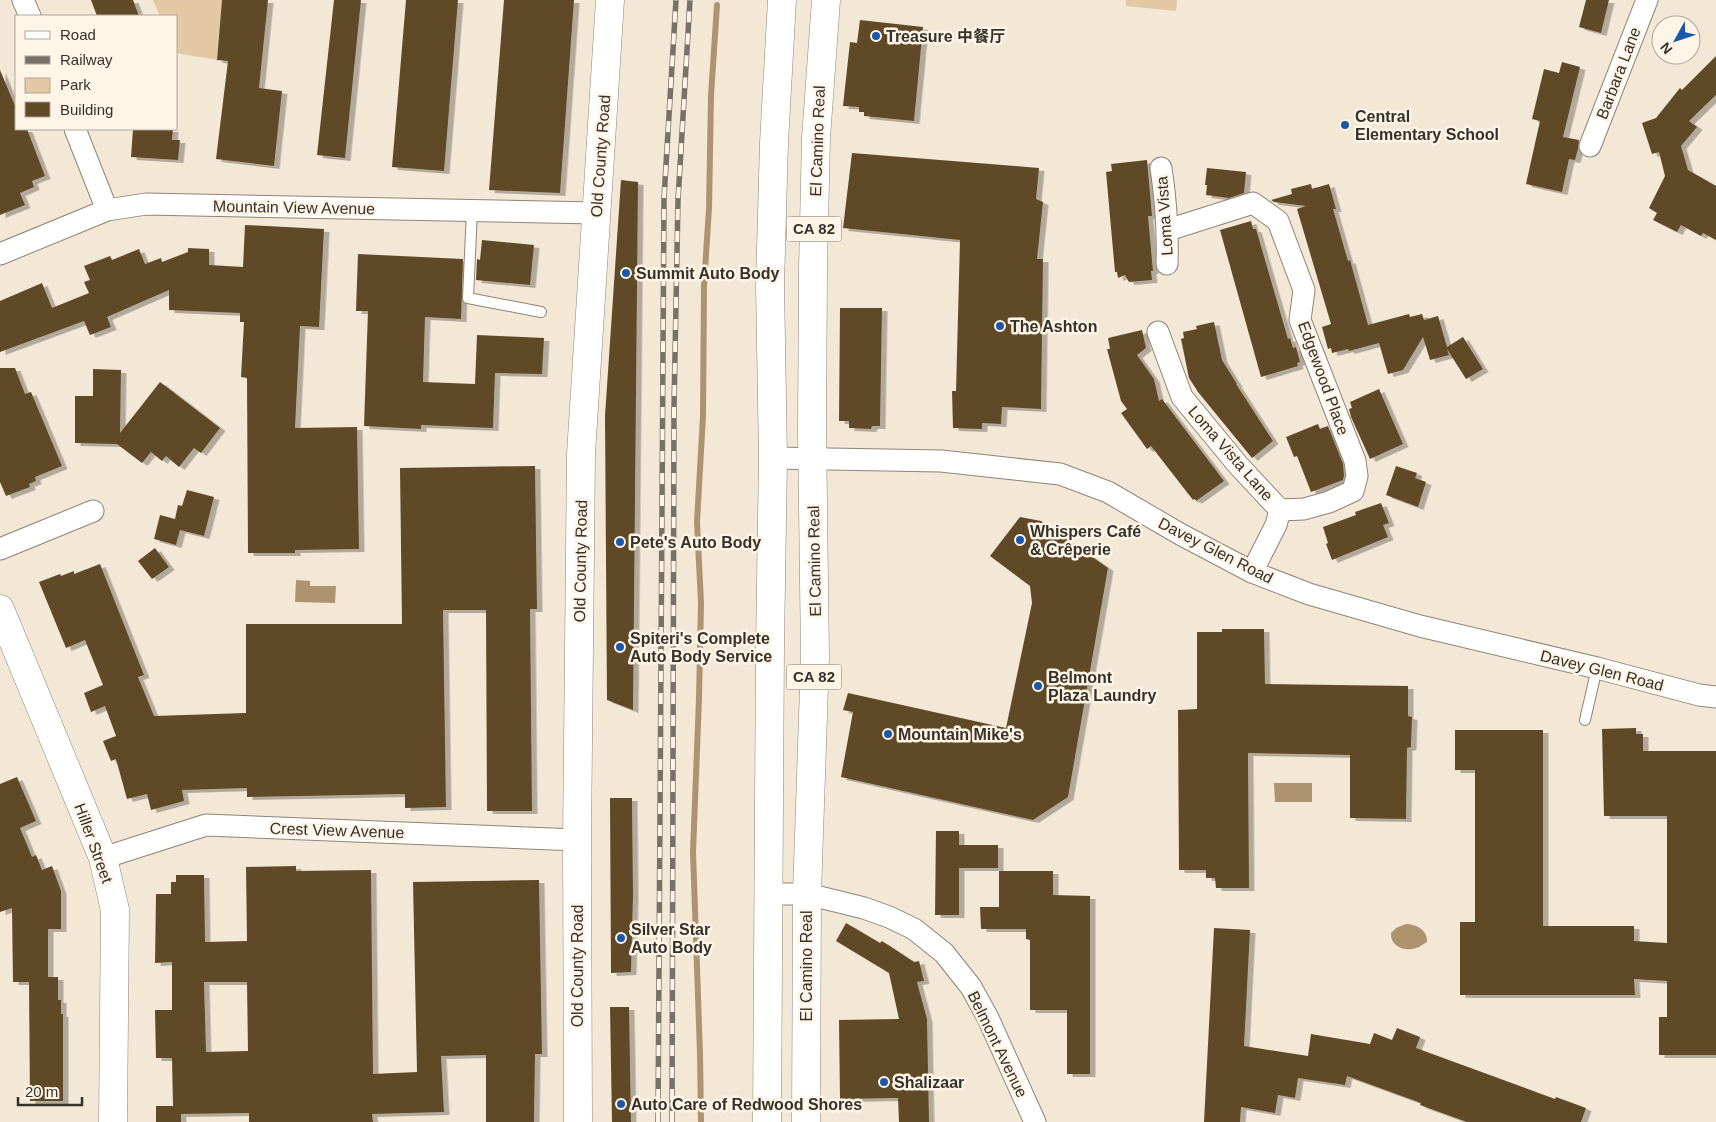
<svg xmlns="http://www.w3.org/2000/svg" width="1716" height="1122" font-family="Arial,'Noto Sans SC',sans-serif">
<defs>
<filter id="shadow"><feDropShadow dx="5.5" dy="3" stdDeviation="0" flood-color="#0004"/></filter>
</defs>
<rect width="100%" height="100%" fill="#f3e7d6"/>
<g fill="#e2c9a4">
<path d="M153,0H222L217,60L176,53V16H160Z"/>
<path d="M1126,0H1177L1176,11L1126,6Z"/>
</g>
<g fill="#ad946f">
<path d="M296,580L310,581V586H336L335,603L295,602Z"/>
<path d="M1274,783H1312V802H1275Z"/>
<path d="M1406,924C1416,924 1428,930 1427,942C1423,944 1420,947 1416,948C1404,952 1390,946 1391,933L1396,928Z"/>
</g>
<g fill="none" stroke-linecap="round" stroke-linejoin="round">
<path stroke="#ad946f" stroke-width="6" d="M701,1122L700,1053L693,852L699,699L701,603L697,522L703,416L704,286L709,208L711,96L717,5"/>
</g>
<g fill="#604a26" fill-rule="evenodd" filter="url(#shadow)">
<path d="M91,0H133L139,16H97Z"/>
<path d="M222,0H268L259,88L282,91L274,166L216,159L228,61L217,60Z"/>
<path d="M334,0H361L345,158L317,155Z"/>
<path d="M406,0H458L444,171L392,167Z"/>
<path d="M504,0H574L560,193L489,190Z"/>
<path d="M1586,0H1609L1601,33L1579,27Z"/>
<path d="M860,20L923,27L914,121L864,116V112H859V107L843,106L850,42L857,43Z"/>
<path d="M1716,56V95L1689,121L1697,127L1681,146L1688,170L1716,186V240L1703,233L1701,236L1681,225L1677,232L1653,220L1657,213L1649,208L1665,176L1659,152L1652,154L1642,123L1656,118L1680,88L1682,90Z"/>
<path d="M1562,62L1580,67L1563,137L1579,140L1578,149L1575,160L1569,159L1562,192L1526,184L1540,121L1532,119L1544,69L1559,73Z"/>
<path d="M0,70L16,108V129H27L45,176L32,181L34,187L20,193L25,205L0,215Z"/>
<path d="M133,129H173L172,140H180L178,160L131,157Z"/>
<path d="M852,153L1039,168L1036,199L1043,202L1037,259H1043L1041,409L1002,407L1001,424L982,423V429L953,428L952,391H956L960,240L843,228Z"/>
<path d="M1147,160L1152,216H1148L1153,271H1151L1152,280L1129,282L1125,275L1118,278L1117,272H1115L1106,172L1112,171L1111,164Z"/>
<path d="M1207,168L1246,172L1244,193L1229,198L1206,195L1207,185H1205Z"/>
<path d="M621,180L638,182L633,710L607,700L605,416Z"/>
<path d="M1311,184L1312,189L1329,184L1336,209H1333L1348,261L1350,260L1368,325L1409,314L1410,317L1422,314L1424,320L1438,316L1447,347L1463,337L1483,369L1466,379L1447,349L1449,355L1430,360L1423,337L1403,370L1388,374L1379,343L1349,351L1348,349L1332,353L1331,348L1328,349L1322,327L1331,324L1297,209L1306,206L1274,202L1271,200L1292,194L1291,189Z"/>
<path d="M1251,221L1253,229H1256L1288,339L1290,338L1293,348L1296,347L1300,362L1297,363L1298,366L1261,377L1220,230Z"/>
<path d="M245,225L324,229L319,327L300,326L295,428L357,427L359,549L295,550V553H248L247,378L241,377L244,322H240V313L169,310V290L107,317L111,327L90,335L84,321L0,352V301L42,283L52,308L89,293L84,282L90,280L84,266L110,256L112,260L139,249L145,264L161,258L162,262L188,252V248L209,249V265L243,267Z"/>
<path d="M482,240L534,245L530,285L476,280L477,259L480,260Z"/>
<path d="M358,254L463,259L461,319L425,317L423,382L475,384L477,335L544,338L542,374L495,373L493,428L421,425V429L364,426L368,311H356Z"/>
<path d="M840,308H882L880,426H872L871,429L849,428V421H839Z"/>
<path d="M1214,322L1222,360L1237,384H1236L1273,441L1252,458L1198,392L1189,378L1181,339L1184,338L1183,332L1197,329L1196,326Z"/>
<path d="M1142,330L1146,348L1137,355L1154,379L1159,401L1162,399L1224,481L1196,501L1195,499L1193,500L1151,446L1147,449L1121,413L1127,409L1121,401L1107,349H1110L1108,338Z"/>
<path d="M0,368H15L25,394L31,392L62,466L35,477L36,481L29,484L30,487L6,496L0,482Z"/>
<path d="M93,369L121,370L120,433L160,382L220,428L201,453L194,448L179,467L166,456L162,461L151,452L142,463L117,444L75,443V396H93Z"/>
<path d="M1379,389L1403,444L1370,459L1351,417L1349,409L1352,408L1350,402Z"/>
<path d="M1318,424L1320,429L1328,426L1343,464L1344,475L1343,480L1311,492L1297,456L1294,457L1286,437Z"/>
<path d="M535,466L537,609H530L532,811H487L486,610H443L446,807L405,808V794L247,797V788L182,790L184,801L151,810L147,794L127,799L116,759L111,761L103,741L116,736L105,706L91,712L84,693L103,685L85,640L66,648L39,582L60,574L61,576L74,571V574L100,564L144,675L138,677L154,716L246,713V624H402L400,468Z"/>
<path d="M1396,466L1417,473L1415,478L1426,482L1418,507L1386,495Z"/>
<path d="M187,490L214,497L204,536L180,530L176,545L154,539L160,515L175,519L178,505L182,506Z"/>
<path d="M1381,503L1389,523L1383,525L1388,537L1332,560L1326,544L1328,543L1323,527L1356,515L1355,512Z"/>
<path d="M1020,517L1041,521L1108,568L1068,797L1033,820L841,777L853,712L843,710L848,693L1006,728L1032,603L1030,586L990,556Z"/>
<path d="M155,548L169,567L152,579L138,561Z"/>
<path d="M1222,629H1264L1265,684L1408,686V716L1412,717L1411,747L1407,748L1406,819L1350,818V755L1248,753L1249,888H1216L1215,878H1206V870H1179L1178,710L1197,709V632H1222Z"/>
<path d="M1636,728V734H1643V751H1716V1055H1659V1017H1667V981L1634,979L1635,995H1460V922H1475V770H1455V730H1543V926H1634V941L1667,943V816H1604L1602,729Z"/>
<path d="M17,777L36,821L20,828L32,857L36,855L42,870L52,866L61,891V929H48V977H58V1000H61V1014H63V1101H30L29,982H13L12,908L0,912V784Z"/>
<path d="M610,798H632L633,895L631,972L611,973Z"/>
<path d="M936,831H959V845H998V868H959V915H935Z"/>
<path d="M296,866V871L371,870L373,1074L417,1072L413,882L539,880L542,1054H535L534,1122H486V1055L441,1056L444,1112L372,1114L373,1122H249V1113L181,1114V1122H156V1106H173L172,1058H156L155,1010H172V962L155,963L156,894H171V882H176V875H204L205,942L247,941L246,867ZM204,982H247L248,1051L206,1052Z"/>
<path d="M999,871H1053V895L1090,896V1074H1067V1010H1030V940L1026,939V929H981L980,907H999Z"/>
<path d="M846,923L880,943L882,941L914,962L919,961L924,981L917,982L927,1019L929,1122H899L898,1098L840,1099L839,1020L899,1019L889,973L836,941Z"/>
<path d="M1214,928L1250,930L1244,1046L1308,1056L1311,1034L1370,1044L1374,1033L1392,1040L1397,1028L1420,1037L1416,1048L1555,1099L1556,1097L1586,1108L1581,1122H1467L1420,1105L1421,1103L1347,1076L1345,1085L1298,1078L1295,1098L1278,1095L1275,1113L1241,1107L1240,1122H1204Z"/>
<path d="M610,1007H629L631,1122H612Z"/>
</g>
<g fill="none" stroke-linecap="round" stroke-linejoin="round">
<defs>
<g id="lane">
<path d="M472,210L468,298L541,312"/>
<path d="M1585,720L1597,668"/>
</g>
<g id="street">
<path d="M23,0L30,16"/>
<path d="M75,129L107,210"/>
<path d="M1590,146L1647,0"/>
<path d="M1161,168C1166,200 1168,231 1167,264"/>
<path d="M1168,230L1253,203L1278,221L1304,290L1300,320L1355,461L1357,476L1353,491L1329,502L1304,509L1280,510"/>
<path d="M0,254L107,210L146,204L596,213"/>
<path d="M1158,332L1182,397L1238,465L1280,510"/>
<path d="M773,458L941,461L1060,474L1108,492L1180,534L1252,572L1309,594L1420,626L1597,668L1699,695L1716,697"/>
<path d="M0,549L93,511"/>
<path d="M1252,572L1276,525L1280,510"/>
<path d="M103,858L206,825L577,840"/>
<path d="M768,894H807L864,908L889,917L914,929L944,953L971,987L988,1018L1035,1122"/>
</g>
<g id="secondary">
<path d="M0,609L103,858L115,910L113,1122"/>
<path d="M578,1122L577,840L581,454L610,0"/>
</g>
<g id="primary">
<path d="M767,1122L770,645L773,458L770,285L774,143L782,0"/>
<path d="M806,1122L807,894L815,657L812,430L813,268L816,138L826,0"/>
</g>
</defs>
<use href="#lane" stroke="#8f8475" stroke-width="12"/>
<use href="#street" stroke="#8f8475" stroke-width="23"/>
<use href="#secondary" stroke="#8f8475" stroke-width="29"/>
<use href="#primary" stroke="#8f8475" stroke-width="29"/>
<use href="#lane" stroke="#fff" stroke-width="10"/>
<use href="#street" stroke="#fff" stroke-width="21"/>
<use href="#secondary" stroke="#fff" stroke-width="28"/>
<use href="#primary" stroke="#fff" stroke-width="28"/>
<defs>
<g id="rail">
<path d="M658,1122L664,198L676,0"/>
<path d="M672,1122L674,408L678,200L690,0"/>
</g>
</defs>
<use href="#rail" stroke="#797167" stroke-width="5.5"/>
<use href="#rail" stroke="#fef5e7" stroke-width="4" stroke-dasharray="11" stroke-linecap="butt"/>
</g>
<g fill="#1a58a9" stroke="#fef5e7" stroke-width="2">
<circle cx="876" cy="36" r="5"/>
<circle cx="1345" cy="125" r="5"/>
<circle cx="626" cy="273" r="5"/>
<circle cx="1000" cy="326" r="5"/>
<circle cx="1020" cy="540" r="5"/>
<circle cx="620" cy="542" r="5"/>
<circle cx="620" cy="647" r="5"/>
<circle cx="1038" cy="686" r="5"/>
<circle cx="888" cy="734" r="5"/>
<circle cx="621" cy="938" r="5"/>
<circle cx="884" cy="1082" r="5"/>
<circle cx="621" cy="1104" r="5"/>
</g>
<g text-anchor="middle" stroke-width="5" stroke-linejoin="round" paint-order="stroke">
<g fill="#fef5e7" stroke="#726c63" stroke-width="1">
<rect x="786.5" y="216.5" width="55" height="25" rx="4"/>
<rect x="786.5" y="664.5" width="55" height="25" rx="4"/>
</g>
<g font-size="15" font-weight="bold" fill="#36312b">
<text x="814" y="234">CA 82</text>
<text x="814" y="682">CA 82</text>
</g>
<g font-size="16" font-weight="bold" fill="#36312b" stroke="#fef5e7" text-anchor="start">
<text x="886" y="42">Treasure 中餐厅</text>
<text x="1355" y="122">Central<tspan x="1355" dy="18">Elementary School</tspan></text>
<text x="636" y="279">Summit Auto Body</text>
<text x="1010" y="332">The Ashton</text>
<text x="1030" y="537">Whispers Café<tspan x="1030" dy="18">&amp; Crêperie</tspan></text>
<text x="630" y="548">Pete's Auto Body</text>
<text x="630" y="644">Spiteri's Complete<tspan x="630" dy="18">Auto Body Service</tspan></text>
<text x="1048" y="683">Belmont<tspan x="1048" dy="18">Plaza Laundry</tspan></text>
<text x="898" y="740">Mountain Mike's</text>
<text x="631" y="935">Silver Star<tspan x="631" dy="18">Auto Body</tspan></text>
<text x="894" y="1088">Shalizaar</text>
<text x="631" y="1110">Auto Care of Redwood Shores</text>
</g>
<g font-size="16" fill="#36312b" stroke="#fef5e7">
<text transform="translate(1618 73) rotate(-69)" y="6">Barbara Lane</text>
<text transform="translate(817 141) rotate(-88)" y="6">El Camino Real</text>
<text transform="translate(600 156) rotate(-86)" y="6">Old County Road</text>
<text transform="translate(294 207) rotate(1)" y="6">Mountain View Avenue</text>
<text transform="translate(1164 216) rotate(-94)" y="6">Loma Vista</text>
<text transform="translate(1324 378) rotate(70)" y="6">Edgewood Place</text>
<text transform="translate(1231 453) rotate(49)" y="6">Loma Vista Lane</text>
<text transform="translate(1216 550) rotate(27)" y="6">Davey Glen Road</text>
<text transform="translate(580 561) rotate(-89)" y="6">Old County Road</text>
<text transform="translate(814 561) rotate(-91)" y="6">El Camino Real</text>
<text transform="translate(1602 670) rotate(14)" y="6">Davey Glen Road</text>
<text transform="translate(337 830) rotate(2)" y="6">Crest View Avenue</text>
<text transform="translate(94 843) rotate(70)" y="6">Hiller Street</text>
<text transform="translate(577 966) rotate(-90)" y="6">Old County Road</text>
<text transform="translate(806 966) rotate(-90)" y="6">El Camino Real</text>
<text transform="translate(998 1044) rotate(64)" y="6">Belmont Avenue</text>
</g>
</g>
<rect x="15" y="15" width="162" height="115" fill="#fef5e7" stroke="#aea79c"/>
<rect x="25" y="31" width="25" height="8" fill="#ffffff" stroke="#aea79c"/>
<text x="60" y="40" font-size="15" fill="#36312b">Road</text>
<rect x="25" y="56" width="25" height="8" fill="#797167" stroke="#aea79c"/>
<text x="60" y="65" font-size="15" fill="#36312b">Railway</text>
<rect x="25" y="78" width="25" height="15" fill="#e2c9a4" stroke="#aea79c"/>
<text x="60" y="90" font-size="15" fill="#36312b">Park</text>
<rect x="25" y="102" width="25" height="15" fill="#604a26" stroke="#aea79c"/>
<text x="60" y="115" font-size="15" fill="#36312b">Building</text>
<g transform="translate(1676 40) rotate(230)"><circle r="24" fill="#fef5e7" stroke="#aea79c"/>
<path d="M0-4L9 19L0 12L-9 19Z" fill="#1a58a9"/>
<text y="-8" font-size="14" font-weight="bold" text-anchor="middle" fill="#36312b">N</text>
</g>
<path d="M18 1097v8h64v-8" fill="none" stroke="#36312b" stroke-width="2.5"/>
<text x="25" y="1097" font-size="15" fill="#36312b" stroke="#fef5e7" stroke-width="4" paint-order="stroke">20 m</text>
</svg>
